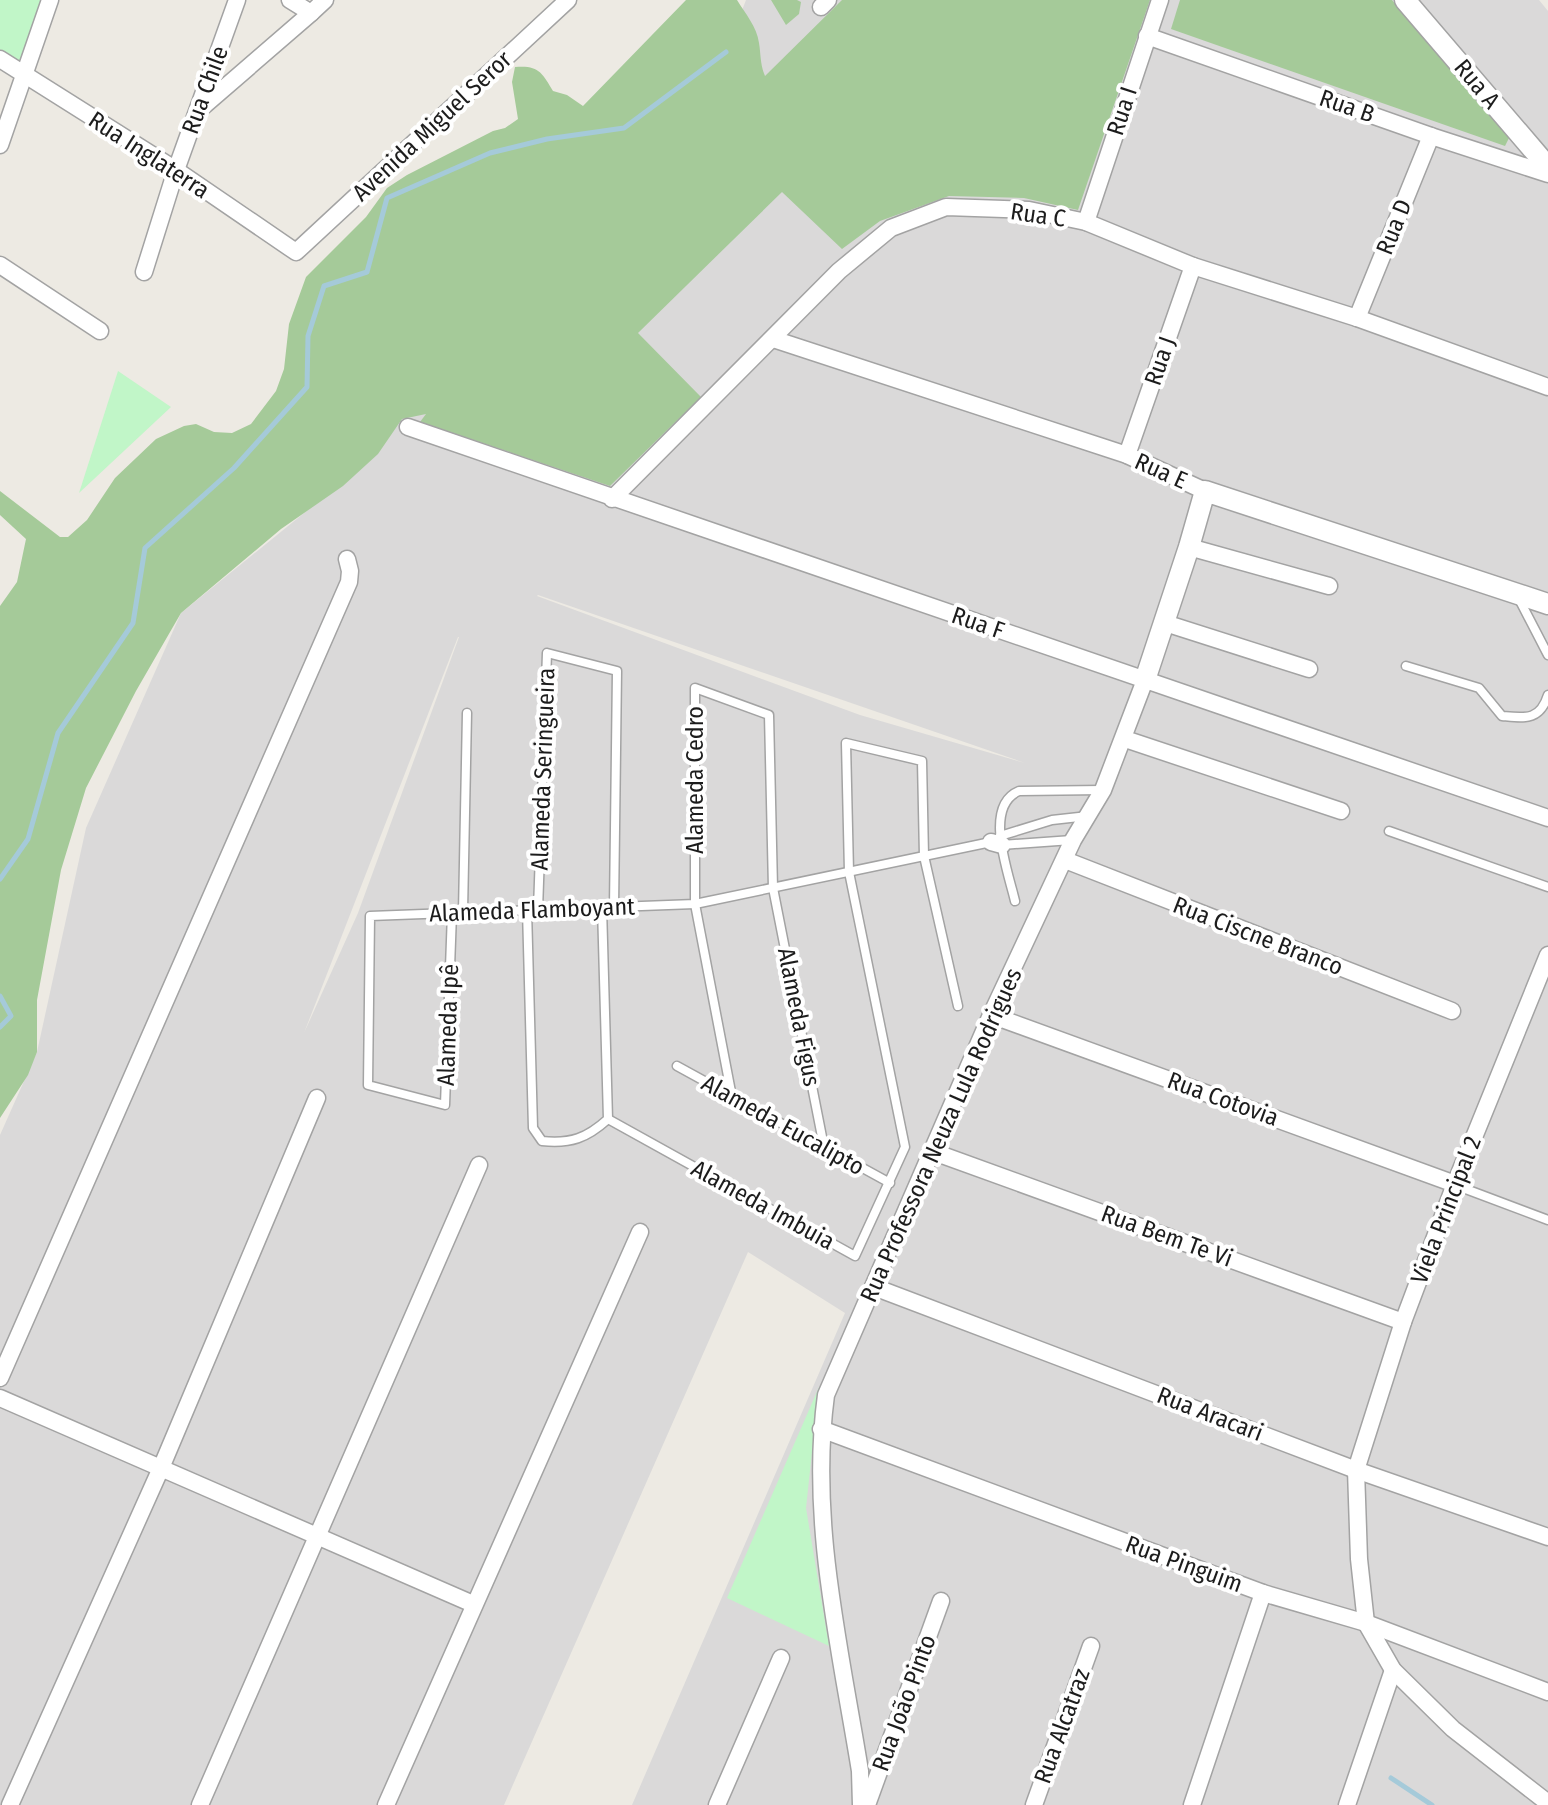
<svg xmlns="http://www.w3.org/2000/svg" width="1548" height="1805" font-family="'Fira Sans Condensed',sans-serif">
<rect width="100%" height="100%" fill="#edeae3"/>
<path fill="#dad9d9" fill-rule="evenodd" d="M746,0H1539L1548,11V1805H632L845,1313L748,1252L504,1805H0V1135L37,1052L86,828L181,613L309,509L726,52ZM537,596L538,595L1025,763L860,715ZM459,637L358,913L304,1033L458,637Z"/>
<g fill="#a5ca99">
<path d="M686,0H737C745,13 757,27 759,43C761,55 760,64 765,76L842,0H1150L1078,210L1024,198L949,196L880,221L842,249L782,192L638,333L701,397L610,486L420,422L426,414L402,419L378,454L343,486L281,529L181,613L136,691L86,788L61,870L37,1000V1052L28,1075L0,1118V606L17,582L26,539L0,515V491L60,537H68L87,520L115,478L156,439L184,426L196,424L214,432L232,433L251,424L276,391L284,369L289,324L306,277L366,217L387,188L407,175L493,131L505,128L518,119L512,82L515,67C538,65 542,72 553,91L567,95L583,106Z"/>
<path d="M771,0H797L801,2L799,14L786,25Z"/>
<path d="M1180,0H1392L1509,138L1505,146L1171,29Z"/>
</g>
<g fill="#c1f6c8">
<path d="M0,0H45L23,65L0,50Z"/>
<path d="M118,371L171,407L79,493Z"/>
<path d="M819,1387L806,1508L829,1646L727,1598Z"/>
</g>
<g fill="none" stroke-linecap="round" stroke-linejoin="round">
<g stroke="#a5cad9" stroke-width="5">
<path d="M0,879L28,839L58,733L133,623L145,548L234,468L307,387L308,336L324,286L367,272L387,198L490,153L547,139L624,128L726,52"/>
<path d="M0,996L11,1016L0,1027"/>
<path d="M1391,1778L1432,1805"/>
</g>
<defs>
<g id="service">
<path d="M1519,599L1548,655"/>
<path d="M1406,666L1479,688L1502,716C1525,718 1540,721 1548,695"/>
<path d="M1389,831L1548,887"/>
<path d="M1000,836L1052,820L1088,816"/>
<path d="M1002,845L1072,840"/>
<path d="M1015,901C1008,871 983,806 1019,791L1103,790"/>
<path d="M527,910L533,1128L542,1141C571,1144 587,1138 608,1119L602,907"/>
<path d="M538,910L547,653L617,671L614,907"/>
<path d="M463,912L467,713"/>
<path d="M452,913L445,1105L368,1085L370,916L695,904L991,842"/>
<path d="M677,1066L890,1183"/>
<path d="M732,1097L695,904V688L769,715L773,888L824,1147"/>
<path d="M608,1119L855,1256L905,1147L849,872L846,743L922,761L924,856L958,1006"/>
<path d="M1455,1185L1548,1220"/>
</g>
<g id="minor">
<path d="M290,0L311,13L325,0"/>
<path d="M821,7L828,0"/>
<path d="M1147,36L1431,136L1548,174"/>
<path d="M0,59L176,170L296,252L568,0"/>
<path d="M200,109L311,13"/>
<path d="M0,145L50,0"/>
<path d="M1086,222L1160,0"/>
<path d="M0,265L100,331"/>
<path d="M144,272L176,170L237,0"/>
<path d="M1357,318L1431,136"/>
<path d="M773,339L1127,455L1205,491"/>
<path d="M408,427L1548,818"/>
<path d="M1127,455L1193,266"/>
<path d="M612,499L839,271L891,228L946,207L1029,210L1086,222L1193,266L1357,318L1548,387"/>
<path d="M1189,547L1329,586"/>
<path d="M1165,623L1309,669"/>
<path d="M1125,739L1341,811"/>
<path d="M991,842L1002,845"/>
<path d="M1065,860L1452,1011"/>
<path d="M1548,955L1455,1184L1403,1322L1356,1470L1359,1559L1366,1623L1393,1670L1453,1729L1548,1803"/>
<path d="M991,1015L1455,1184"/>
<path d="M931,1151L1403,1322"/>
<path d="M874,1287L1356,1470L1548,1537"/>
<path d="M0,1378L349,582L350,571L347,559"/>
<path d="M0,1398L473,1604"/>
<path d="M821,1429L1263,1593L1366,1623L1548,1692"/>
<path d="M10,1805L161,1468L317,1098"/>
<path d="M200,1805L479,1165"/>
<path d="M386,1805L640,1232"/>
<path d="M717,1805L781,1658"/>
<path d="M861,1805L860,1771C840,1647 809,1520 826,1395L991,1015L1073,840L1103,790L1145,680"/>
<path d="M867,1805L941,1601"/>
<path d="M1034,1805L1091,1646"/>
<path d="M1192,1805L1263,1593"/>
<path d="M1347,1805L1393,1670"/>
</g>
<g id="tertiary">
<path d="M1405,0L1548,167"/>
<path d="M1145,680L1189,547L1205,491L1548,604"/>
</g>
</defs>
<use href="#service" stroke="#a3a3a3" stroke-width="11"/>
<use href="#minor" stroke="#a3a3a3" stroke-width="19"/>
<use href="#tertiary" stroke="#a3a3a3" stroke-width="23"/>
<use href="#service" stroke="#fff" stroke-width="8"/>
<use href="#minor" stroke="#fff" stroke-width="16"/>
<use href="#tertiary" stroke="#fff" stroke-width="20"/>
</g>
<g text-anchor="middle" stroke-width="8" stroke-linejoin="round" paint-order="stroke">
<g font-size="24" fill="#1c1c1c" stroke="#fff">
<text transform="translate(1477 84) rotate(50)" y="8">Rua A</text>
<text transform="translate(205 90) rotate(-70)" y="8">Rua Chile</text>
<text transform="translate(1347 106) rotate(19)" y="8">Rua B</text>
<text transform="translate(1122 111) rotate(-72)" y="8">Rua I</text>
<text transform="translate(432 126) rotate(-43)" y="8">Avenida Miguel Seror</text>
<text transform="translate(149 155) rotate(33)" y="8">Rua Inglaterra</text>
<text transform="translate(1038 215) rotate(8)" y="8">Rua C</text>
<text transform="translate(1394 227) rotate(-68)" y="8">Rua D</text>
<text transform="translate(1160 361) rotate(-71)" y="8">Rua J</text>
<text transform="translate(1161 471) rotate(24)" y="8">Rua E</text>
<text transform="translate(978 623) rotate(19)" y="8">Rua F</text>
<text transform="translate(543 769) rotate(-88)" y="8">Alameda Seringueira</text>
<text transform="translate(695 780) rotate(-90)" y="8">Alameda Cedro</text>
<text transform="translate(532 910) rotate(-2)" y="8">Alameda Flamboyant</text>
<text transform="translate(1258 936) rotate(21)" y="8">Rua Ciscne Branco</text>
<text transform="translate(799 1017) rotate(79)" y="8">Alameda Figus</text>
<text transform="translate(448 1025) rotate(-88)" y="8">Alameda Ipê</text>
<text transform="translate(1223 1099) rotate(20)" y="8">Rua Cotovia</text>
<text transform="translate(783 1125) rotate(29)" y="8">Alameda Eucalipto</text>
<text transform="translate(941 1135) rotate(-66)" y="8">Rua Professora Neuza Lula Rodrigues</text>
<text transform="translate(763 1205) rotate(29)" y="8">Alameda Imbuia</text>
<text transform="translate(1446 1210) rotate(-69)" y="8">Viela Principal 2</text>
<text transform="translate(1167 1236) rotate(20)" y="8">Rua Bem Te Vi</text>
<text transform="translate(1210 1414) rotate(21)" y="8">Rua Aracari</text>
<text transform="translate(1184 1564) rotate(20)" y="8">Rua Pinguim</text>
<text transform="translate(904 1703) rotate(-70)" y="8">Rua João Pinto</text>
<text transform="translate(1062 1726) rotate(-70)" y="8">Rua Alcatraz</text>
</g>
</g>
</svg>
